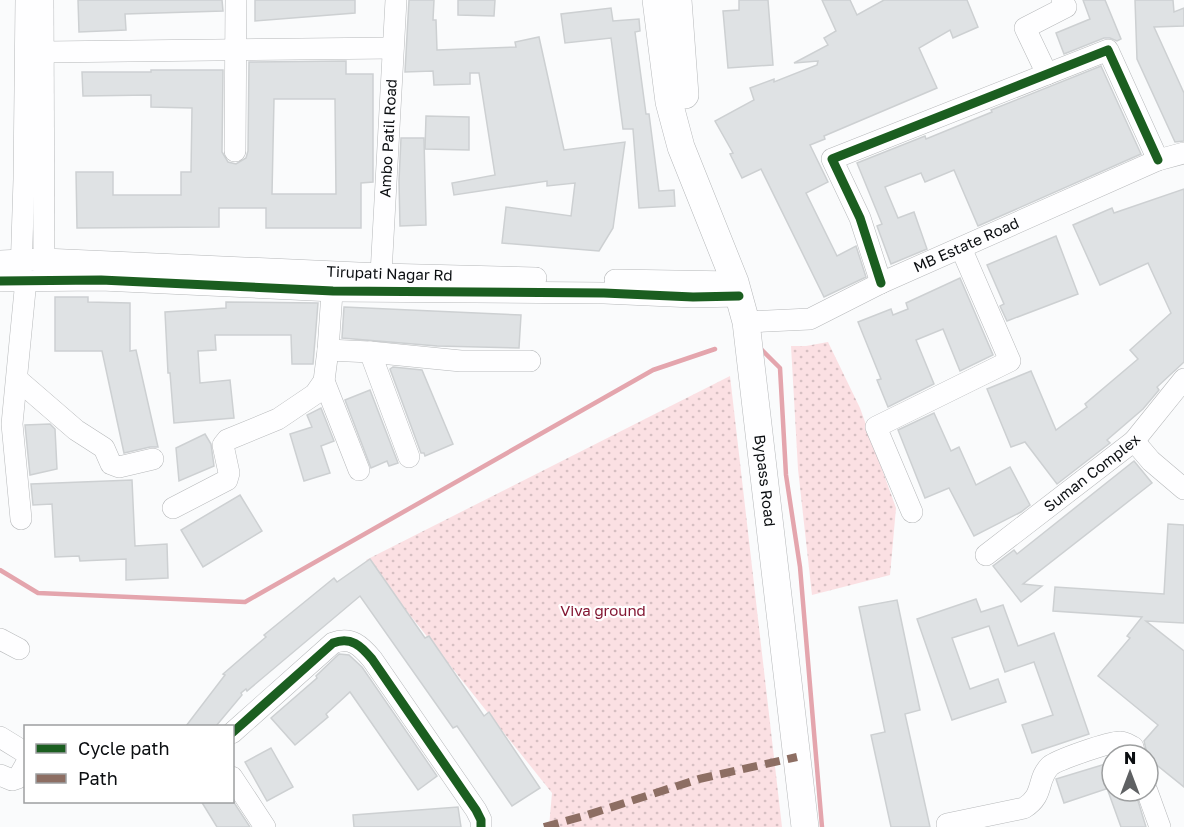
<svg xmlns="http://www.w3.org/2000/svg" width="1184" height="827" font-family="'Golos Text',sans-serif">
<defs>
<pattern id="park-dots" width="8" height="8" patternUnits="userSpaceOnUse" patternTransform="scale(1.5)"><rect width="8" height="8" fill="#fbe0e3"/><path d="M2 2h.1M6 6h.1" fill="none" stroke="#d6bfc2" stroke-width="1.8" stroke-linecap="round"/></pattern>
</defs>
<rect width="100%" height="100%" fill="#fafbfc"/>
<g fill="url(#park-dots)">
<path d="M828,342L860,408L896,508L890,575L812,595L798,469L791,346H806Z"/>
<path d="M730,376L782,827H549L552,793L366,560Z"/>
</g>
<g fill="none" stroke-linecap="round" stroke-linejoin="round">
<g stroke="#e4a5ad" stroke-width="4.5">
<path d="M762,350L780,368L786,475L800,567L822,827"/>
<path d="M0,570L38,593L245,602L653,370L715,349"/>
</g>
</g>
<g fill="#dfe2e4" stroke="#cdd0d2" stroke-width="1.5" fill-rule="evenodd">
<path d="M78,0H222L223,11L125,14L126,30L79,32Z"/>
<path d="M255,0H355V13L255,21Z"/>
<path d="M409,0H434L433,20H436L437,50L516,47L515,42L539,37L564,150L625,142L613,228L599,251L502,243L506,207L571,216L575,183L547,186V181L454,195L452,183L495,175L479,73H470V84L434,85L433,71L405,72Z"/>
<path d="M458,0H495L494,16L458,15Z"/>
<path d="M739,0H768L773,65L728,68L723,11L739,10Z"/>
<path d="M822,0H850L857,15L884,0H967L978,27L953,38L950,30L919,48L937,88L824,136L825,139L810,145L828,182L806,193L837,256L856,246L866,277L824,297L761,169L742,178L730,154L733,153L715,121L754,100L750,88L774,79V82L817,65L818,61L794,63L828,45L824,38L836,31Z"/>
<path d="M1083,0H1105L1121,39L1117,41L1110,38H1104L1064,54L1056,33L1090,19Z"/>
<path d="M1135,0H1173L1174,12L1184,8V26L1154,27L1184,93V141L1175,142L1137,59Z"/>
<path d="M611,8L613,21L639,19L640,31L635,32L646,114H649L659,191L674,190L675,206L639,208L633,129H623L611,38L565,43L561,14Z"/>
<path d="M346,61V74H373V182L361,183V228H266V208H219V227L77,228L76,172H113V195H181V172H191L192,108L151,107V95L83,96L82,72H151V70H223L222,152L228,162L236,164L246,158L248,151L249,62ZM274,99H335L336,194H272Z"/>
<path d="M1101,66L1141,154L978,226L954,170L925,182L921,173L885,187L898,218L914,212L927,249L891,264L877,226L882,224L857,163L925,136L926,139L992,112L991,110Z"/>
<path d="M426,116L469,117V150L425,149Z"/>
<path d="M401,138H424L426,225L400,226L399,181Z"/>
<path d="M1184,189V362L1157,387L1159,390L1143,409L1107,440L1110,443L1057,484L1025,442L1011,447L987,389L1031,371L1056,430L1087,407L1085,404L1138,359L1130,350L1171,313L1148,263L1100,285L1073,225L1112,208L1114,213Z"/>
<path d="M1056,236L1078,294L1007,321L1000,306L1004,304L987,265Z"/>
<path d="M960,278L993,355L960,371L943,329L916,340L934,384L888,407L877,380L881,379L858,322L891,309L893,315L908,309L906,303Z"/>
<path d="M55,297H88V302L130,303V351L136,350L158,447H150L124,453L102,351H55Z"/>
<path d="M226,302L318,303L313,364H292L291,335H215L216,350L198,351L200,383L230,380L234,418L174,423L170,373H168L165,312L226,308Z"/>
<path d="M344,307L521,315L519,348L437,346L342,338Z"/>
<path d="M393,367L422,370L453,444L425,456L424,453H421L390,369Z"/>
<path d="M370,390L398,463L389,466L387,461L371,468L345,400Z"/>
<path d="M321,408L334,441L321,446L330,473L304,481L290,434L312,427L307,415Z"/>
<path d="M934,413L951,451L959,447L976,485L1010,467L1030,505L1021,512L974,536L949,488L925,498L898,430Z"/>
<path d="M50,424L55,429L57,469L30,475L25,425Z"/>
<path d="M205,434L211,444L214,466L179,481L176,448Z"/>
<path d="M1134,461L1152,483L1023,584L1042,586L1021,602L993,566L1014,550L1017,554Z"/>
<path d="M132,480L135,546L167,544L168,578L126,580V559L80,561L79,556L55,557L52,504L33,505L31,484Z"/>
<path d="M240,495L262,531L203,567L181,530Z"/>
<path d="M1168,524L1184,525V623L1146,621L1184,651V787L1148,758L1144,741L1158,725L1098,676L1130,638L1127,636L1142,617L1053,611L1055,587L1164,594Z"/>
<path d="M370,559L425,638L429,636L484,716L489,712L540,788L512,806L457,726L453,728L360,596L247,691L246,689L241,693L242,695L216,726H186L225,675L223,674L266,637L264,635L334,578L337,582Z"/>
<path d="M976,599L981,612L1003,605L1018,646L1054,633L1089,734L1032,753L1022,725L1053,715L1034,662L1005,672L989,626L952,638L970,689L998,679L1006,702L952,720L917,619Z"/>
<path d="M897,600L920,710L905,714L930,827H891L871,735L885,732L859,607Z"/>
<path d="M339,654L349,655L362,667L437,776L418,790L350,692L326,714L328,717L295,745L271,718L317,678L316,676Z"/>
<path d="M271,748L293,787L267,801L245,762Z"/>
<path d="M1112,762V787L1064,803L1056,779Z"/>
<path d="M1108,791H1135L1146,827H1121Z"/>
<path d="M201,801H233L250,827H217Z"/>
<path d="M458,807L461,827H354L353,815Z"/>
</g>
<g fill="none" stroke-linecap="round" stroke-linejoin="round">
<defs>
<g id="minor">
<path d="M43,0L44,272"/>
<path d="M45,52L393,48"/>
<path d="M1047,74L1025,28L1066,7L1062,0"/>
<path d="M235,151L236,0"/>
<path id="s1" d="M0,261L44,259L381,274L536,278"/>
<path d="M21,274L24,179L26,0"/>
<path id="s2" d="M381,274L396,0"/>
<path d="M615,280L735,282"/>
<path d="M0,281L101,280L333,291L604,293L693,297L739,296"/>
<path d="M881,283L860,218L832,159L1108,50L1158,160"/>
<path id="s3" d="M746,322L810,319L881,283L1158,160L1184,153"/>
<path d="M328,350L370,352L461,361H530"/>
<path d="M370,352L409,457"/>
<path d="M17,379L76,430L104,448L111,464L119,467L153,459"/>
<path d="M324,381L359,470"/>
<path d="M1134,441L1151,461L1184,489"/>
<path d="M173,508L227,480L229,473L223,445L227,440L278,419L315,394L324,381L328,350L333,278"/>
<path d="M912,512L876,427L1010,361L961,248"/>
<path d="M21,519L12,424L26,280"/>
<path id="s4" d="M986,555L1134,441L1184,379"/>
<path d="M0,639L19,649"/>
<path d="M232,733L333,643C351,636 361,646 372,659L476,810L481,820V827"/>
<path d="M0,737L26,753"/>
<path d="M0,775L12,780L18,778L26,764"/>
<path d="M232,777L265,827"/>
<path d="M1147,791L1160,827"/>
<path d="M947,824L1024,808C1045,795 1036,780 1050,766C1057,760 1111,741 1120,742C1125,742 1129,745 1133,747L1135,755"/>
</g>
<g id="major">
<path id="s5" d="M656,0L669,102L681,147L735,282L746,322L805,827"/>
<path d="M678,0L685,95"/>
</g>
</defs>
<use href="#minor" stroke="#b6b8ba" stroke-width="22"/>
<use href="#major" stroke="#b6b8ba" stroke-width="28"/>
<use href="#minor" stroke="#fefeff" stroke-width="21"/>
<use href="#major" stroke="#fefeff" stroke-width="27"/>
<path stroke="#8d6e63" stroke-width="8" stroke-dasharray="15 8" stroke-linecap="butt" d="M544,827L584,816L699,779L797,757"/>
<defs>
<g id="cycleway">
<path d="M0,281L101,280L333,291L604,293L693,297L739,296"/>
<path d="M881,283L860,218L832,159L1108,50L1158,160"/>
<path d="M232,733L333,643C351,636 361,646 372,659L476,810L481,820V827"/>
</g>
</defs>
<use href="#cycleway" stroke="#fff" stroke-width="13"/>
<use href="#cycleway" stroke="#1b5e20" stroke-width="9"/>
</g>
<g text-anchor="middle" stroke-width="4.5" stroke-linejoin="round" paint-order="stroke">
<g font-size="15" fill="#0b0e11" stroke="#fff">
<text dy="5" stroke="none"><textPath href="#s2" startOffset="136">Ambo Patil Road</textPath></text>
<text dy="5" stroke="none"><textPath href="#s3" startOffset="237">MB Estate Road</textPath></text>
<text dy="5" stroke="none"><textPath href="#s1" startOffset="390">Tirupati Nagar Rd</textPath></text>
<text dy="5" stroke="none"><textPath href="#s4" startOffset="134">Suman Complex</textPath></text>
<text dy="5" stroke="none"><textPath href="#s5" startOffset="496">Bypass Road</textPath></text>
</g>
<g font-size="15" fill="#831632" stroke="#fff">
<text x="603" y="616">Viva ground</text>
</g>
</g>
<rect x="24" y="725" width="210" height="78" fill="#ffffff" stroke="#9d9fa0" stroke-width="1.5"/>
<rect x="36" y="744" width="30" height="9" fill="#1b5e20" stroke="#9d9fa0" stroke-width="1.5"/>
<text x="78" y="755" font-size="18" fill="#0b0e11">Cycle path</text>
<rect x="36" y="774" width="30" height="9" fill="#8d6e63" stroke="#9d9fa0" stroke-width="1.5"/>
<text x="78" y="785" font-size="18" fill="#0b0e11">Path</text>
<g transform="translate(1130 773)"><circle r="28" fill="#ffffff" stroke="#9d9fa0" stroke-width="1.5"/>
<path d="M0-4.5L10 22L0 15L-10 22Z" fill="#5f6163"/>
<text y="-9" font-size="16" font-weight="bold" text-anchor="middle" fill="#0b0e11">N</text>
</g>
</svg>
